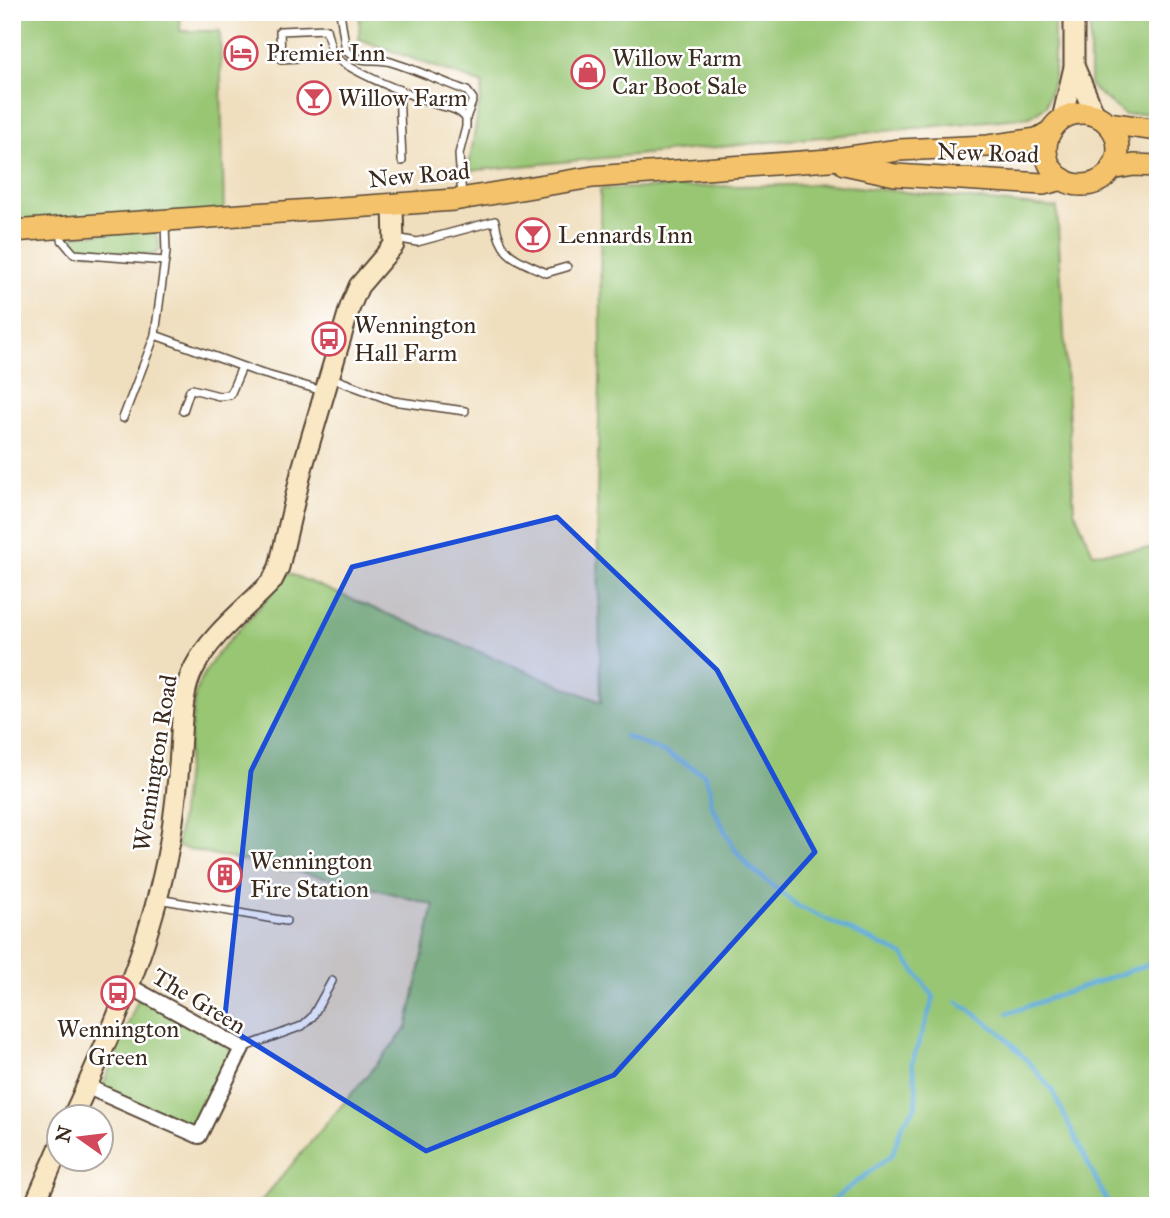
<svg xmlns="http://www.w3.org/2000/svg" width="1170" height="1218" font-family="'IM FELL Great Primer',serif">
<rect width="100%" height="100%" fill="#fff"/>
<filter id="ink" filterUnits="userSpaceOnUse"><feTurbulence type="fractalNoise" baseFrequency=".0143" numOctaves="2"/><feDisplacementMap in="SourceGraphic" scale="14" xChannelSelector="R" yChannelSelector="G"/><feConvolveMatrix kernelMatrix="1 2 1 2 8 2 1 2 1" color-interpolation-filters="sRGB"/></filter>
<filter id="wash" filterUnits="userSpaceOnUse"><feTurbulence type="fractalNoise" baseFrequency=".00686" numOctaves="4" result="noise"/><feDisplacementMap in="SourceGraphic" scale="28" xChannelSelector="R" yChannelSelector="G"/><feGaussianBlur stdDeviation="1.57" result="paint"/><feColorMatrix in="noise" values="0 0 0 0 0 0 0 0 0 0 0 0 0 0 0 0 0 1.4 0 .05"/><feComposite in="paint" operator="in"/></filter>
<g filter="url(#wash)">
<rect width="100%" height="100%" fill="#f0dfbf"/>
<g fill="#98c673" stroke="#6a7848" stroke-width="2">
<path d="M12,12H181L180,31H220L224,216L12,231Z"/>
<path d="M360,12H1054V78L1046,106L1030,117L468,171L483,84L359,39Z"/>
<path d="M1090,12H1110L1115,23L1158,24V112L1125,115L1090,86Z"/>
<path d="M829,184L1057,208L1074,510L1093,553L1158,548V1206H257L407,1028L434,905L357,884L177,847L195,695C206,660 232,638 256,611C267,599 277,586 288,573L601,702L597,496L601,346L600,189Z"/>
<path d="M151,230C158,234 160,244 159,251L153,255L81,252L70,243L69,236Z"/>
<path d="M140,995L231,1048V1056L200,1121L192,1126L101,1090Z"/>
</g>
<g fill="none" stroke-linecap="round" stroke-linejoin="round">
<g stroke="#63aedb" stroke-width="4.5">
<path d="M625,736L668,754L704,774L710,788L711,804L734,848L747,865L798,906L903,955L934,997L912,1063L916,1084V1106L902,1125L892,1155L825,1206"/>
<path d="M958,1002L999,1031L1032,1066L1052,1090L1109,1206"/>
<path d="M1008,1013L1158,961"/>
</g>
</g>
</g>
<g filter="url(#ink)">
<g fill="none" stroke-linecap="round" stroke-linejoin="round">
<defs>
<g id="service">
<path d="M340,12L346,51C365,66 374,56 394,63C419,71 443,82 467,91L473,99L466,118"/>
<path d="M333,56L281,59L280,31L326,29L333,56C362,77 399,90 432,103C445,108 457,107 466,118V127L459,154L462,198"/>
<path d="M399,89L402,161"/>
<path d="M165,224L166,252L155,335L260,373L323,391"/>
<path d="M62,231V240L74,254L165,261"/>
<path d="M396,238L417,242L495,221C501,258 515,258 546,273L567,267"/>
<path d="M332,378L393,401L465,411"/>
<path d="M183,411L190,390L192,389L219,396L230,395L242,367"/>
<path d="M123,418L155,335"/>
<path d="M158,899L286,921"/>
<path d="M242,1048L302,1026L312,1017L332,981"/>
</g>
<path id="minor" d="M88,1087L199,1136L242,1048L129,986"/>
<g id="secondary">
<path d="M1075,68L1095,115"/>
<path d="M1062,119L1074,67V12"/>
<path d="M73,1116C114,1028 153,938 170,841C175,811 178,781 180,751C182,724 181,692 194,668C211,634 247,608 272,581L279,567L302,469L350,307L359,286L394,245L393,204"/>
<path d="M34,1206L60,1146"/>
</g>
<g id="primary">
<circle cx="1082" cy="149" r="36"/>
<path d="M1107,123L1158,130"/>
<path d="M844,164L895,175L1043,184L1063,179"/>
<path d="M1111,169L1134,165L1158,166"/>
<path d="M12,231L454,200L593,177L829,160L899,150L988,146L1037,139L1051,131"/>
</g>
</defs>
<use href="#service" stroke="#564536" stroke-width="10"/>
<use href="#minor" stroke="#564536" stroke-width="18"/>
<use href="#secondary" stroke="#564536" stroke-width="23"/>
<use href="#primary" stroke="#564536" stroke-width="24"/>
<use href="#service" stroke="#fff" stroke-width="7"/>
<use href="#minor" stroke="#fff" stroke-width="14"/>
<use href="#secondary" stroke="#fae7c3" stroke-width="19"/>
<use href="#primary" stroke="#f3c26a" stroke-width="21"/>
</g>
</g>
<path fill="#1d4ed8" fill-opacity="0.2" stroke="#1d4ed8" stroke-width="5" stroke-linejoin="round" d="M557,517L717,670L815,852L614,1075L426,1151L224,1025L251,771L352,567Z"/>
<defs>
<symbol id="hotel-ring" viewBox="-11 -11 22 22"><circle r="9.5" fill="#fff" stroke="#d1495b" stroke-width="1.5"/><path d="M-6-4.5h1.5V1H6V5H4.5V3h-9V5H-6ZM-4 0a1.8 1.8 0 1 1 3.6 0ZM.5 0V-2.5h3Q6-2.5 6 0Z" fill="#d1495b"/></symbol>
<symbol id="shop-ring" viewBox="-11 -11 22 22"><circle r="9.5" fill="#fff" stroke="#d1495b" stroke-width="1.5"/><path d="M-5-2.5h2.3a2.7 3.5 0 0 1 5.4 0H5L5.5 6h-11ZM-1.5-2.5h3a1.5 2.3 0 0 0-3 0Z" fill="#d1495b"/></symbol>
<symbol id="bar-ring" viewBox="-11 -11 22 22"><circle r="9.5" fill="#fff" stroke="#d1495b" stroke-width="1.5"/><path d="M-6-5H6L.8 .8V4.5H3.5V6h-7V4.5H-.8V.8Z" fill="#d1495b"/></symbol>
<symbol id="bus-ring" viewBox="-11 -11 22 22"><circle r="9.5" fill="#fff" stroke="#d1495b" stroke-width="1.5"/><path d="M-5-6H5V4H4V6H2V4H-2V6H-4V4H-5ZM-3.5-4V0h7V-4ZM-3.5 1.2v1.5H-2V1.2ZM2 1.2v1.5H3.5V1.2Z" fill="#d1495b"/></symbol>
<symbol id="building-ring" viewBox="-11 -11 22 22"><circle r="9.5" fill="#fff" stroke="#d1495b" stroke-width="1.5"/><path d="M-4-6H4V6H1V3H-1V6H-4ZM-2.5-4.3h1.7v1.8h-1.7ZM.8-4.3h1.7v1.8H.8ZM-2.5-1h1.7V.8h-1.7ZM.8-1h1.7V.8H.8Z" fill="#d1495b"/></symbol>
</defs>
<g fill-rule="evenodd">
<use href="#hotel-ring" x="222" y="34" width="38" height="38"/>
<use href="#shop-ring" x="569" y="53" width="38" height="38"/>
<use href="#bar-ring" x="295" y="79" width="38" height="38"/>
<use href="#bar-ring" x="514" y="216" width="38" height="38"/>
<use href="#bus-ring" x="310" y="320" width="38" height="38"/>
<use href="#building-ring" x="206" y="856" width="38" height="38"/>
<use href="#bus-ring" x="99" y="974" width="38" height="38"/>
</g>
<g text-anchor="middle" stroke-width="5" stroke-linejoin="round" paint-order="stroke">
<g font-size="24" fill="#3b2a1e" stroke="#fff" text-anchor="start">
<text x="266" y="61">Premier Inn</text>
<text x="612" y="66">Willow Farm<tspan x="612" dy="28">Car Boot Sale</tspan></text>
<text x="338" y="106">Willow Farm</text>
<text x="558" y="243">Lennards Inn</text>
<text x="354" y="333">Wennington<tspan x="354" dy="28">Hall Farm</tspan></text>
<text x="250" y="869">Wennington<tspan x="250" dy="28">Fire Station</tspan></text>
<text x="118" y="1037" text-anchor="middle">Wennington<tspan x="118" dy="28">Green</tspan></text>
</g>
<g font-size="24" fill="#3b2a1e" stroke="#fff">
<text transform="translate(988 153) rotate(2)" y="8">New Road</text>
<text transform="translate(419 175) rotate(-5)" y="8">New Road</text>
<text transform="translate(155 763) rotate(-81)" y="8">Wennington Road</text>
<text transform="translate(199 1001) rotate(31)" y="8">The Green</text>
</g>
</g>
<rect width="1170" height="1218" fill="none" stroke="#fff" stroke-width="42"/>
<g transform="translate(80 1138) rotate(284)"><circle r="33" fill="#ffffff" stroke="#b1aaa5" stroke-width="2"/>
<path d="M0-5L12 26L0 18L-12 26Z" fill="#d1495b"/>
<text y="-10" font-size="19" font-weight="bold" text-anchor="middle" fill="#3b2a1e">N</text>
</g>
</svg>
